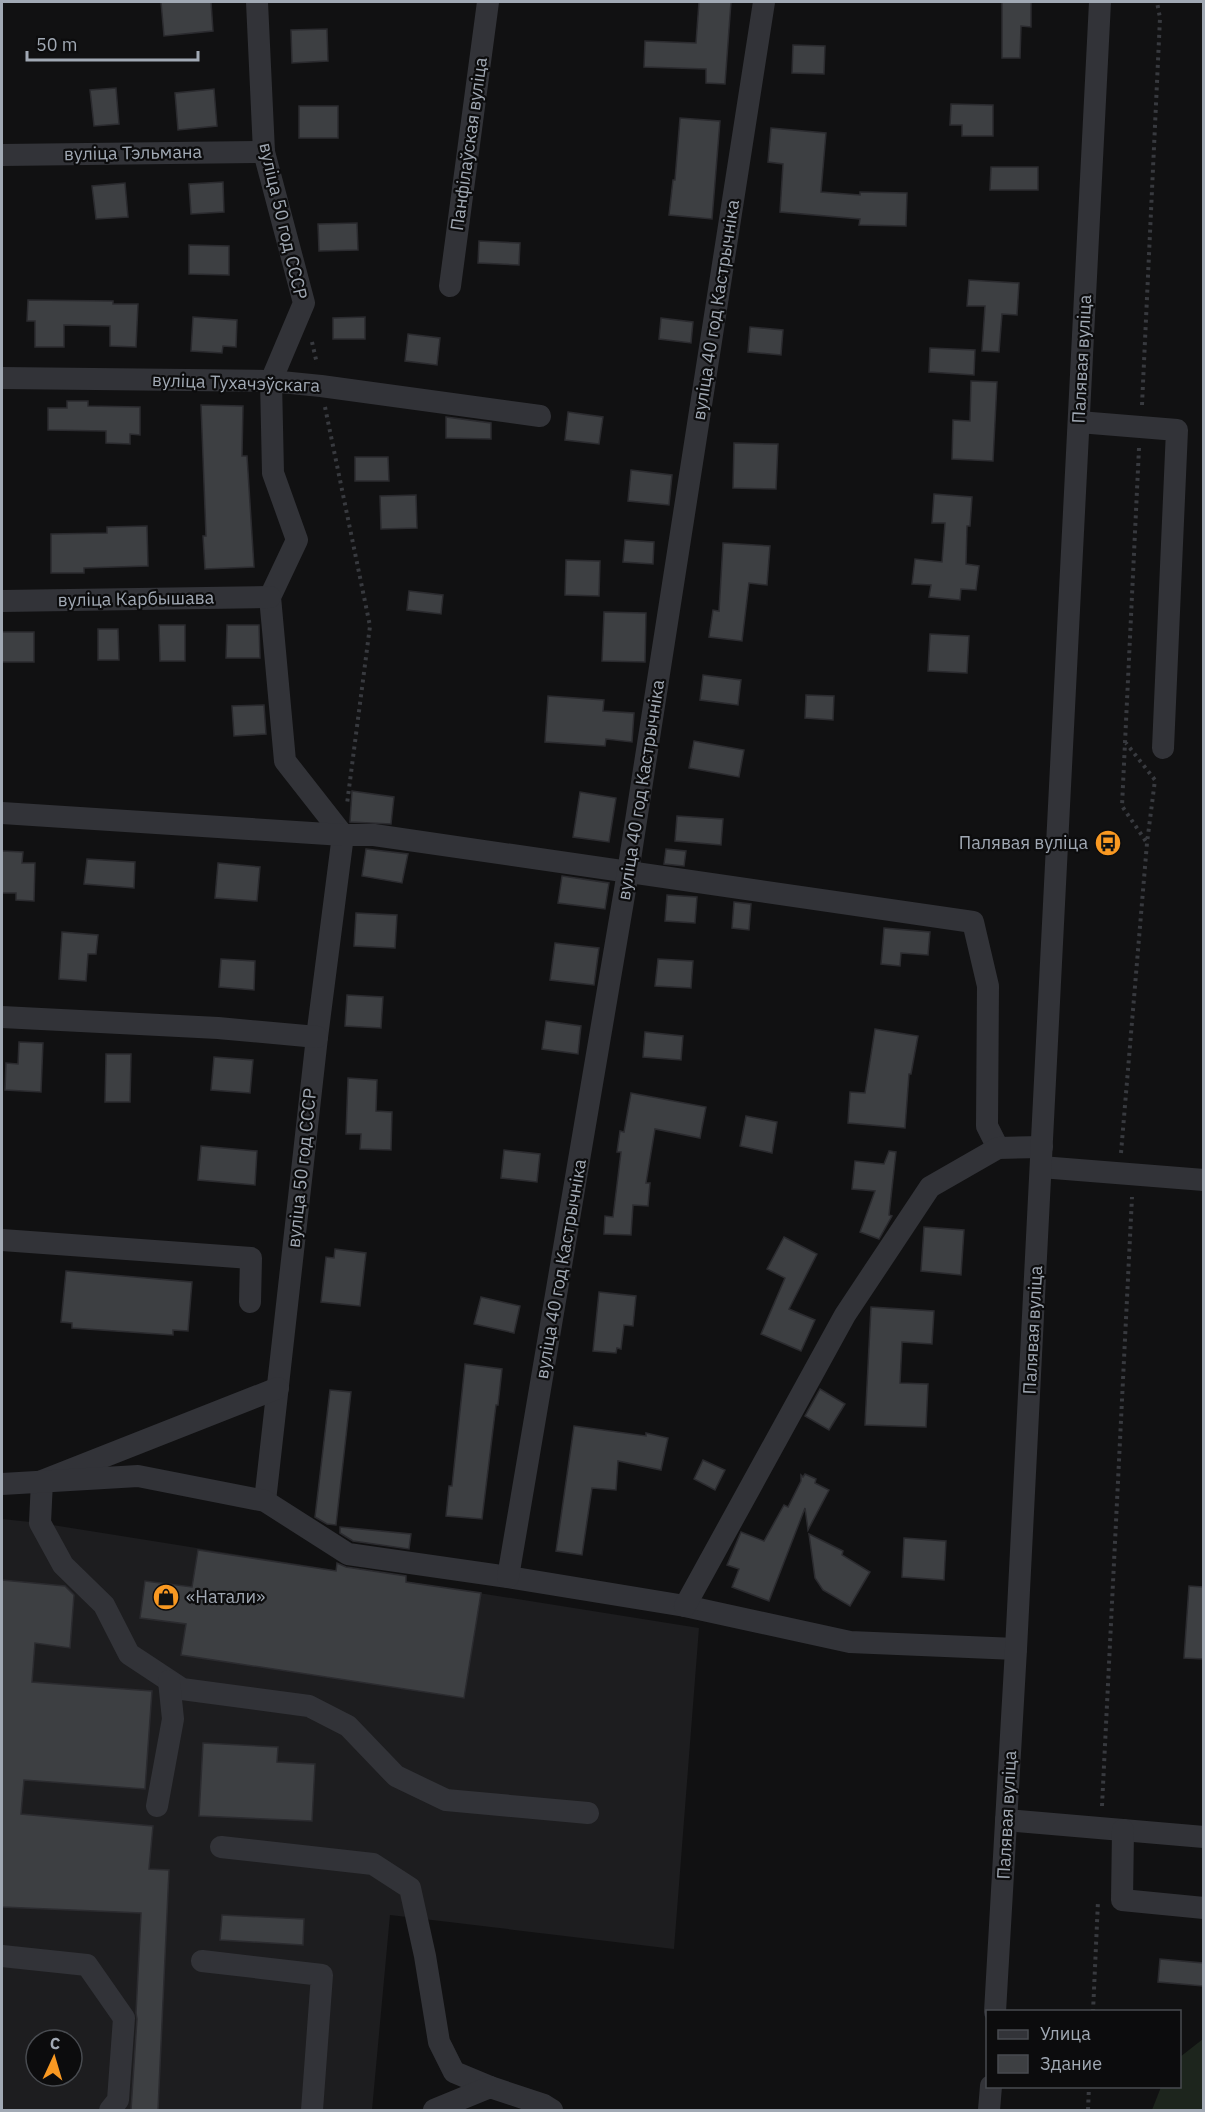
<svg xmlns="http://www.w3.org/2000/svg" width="1205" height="2112" font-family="'IBM Plex Sans',sans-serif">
<rect width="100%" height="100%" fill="#111112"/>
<path fill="#1d1d1f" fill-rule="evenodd" d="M2,1519L40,1523L699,1628L674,1949L390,1915L372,2110H2V1681H28L2,1674ZM36,2040H72V2076H36Z"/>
<path fill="#1d251d" d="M1203,2039V2110H1152L1161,2087L1180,2086V2057Z"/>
<g fill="#3d3f42" stroke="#2b2b2f" stroke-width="1.5">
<path d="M161,2H211L213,31L164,36Z"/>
<path d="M699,2H731L725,84L706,83V69L644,67L645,41L696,43Z"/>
<path d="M1002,2H1031V27L1021,26L1020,58H1002Z"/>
<path d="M327,29L328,61L292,63L291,30Z"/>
<path d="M793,45L825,46L824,74L792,73Z"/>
<path d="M116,88L119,124L94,126L90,90Z"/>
<path d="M214,89L217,126L178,130L175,93Z"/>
<path d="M951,104L993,105V136H962V125H950Z"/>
<rect x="299" y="106" width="39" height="32"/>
<path d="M680,118L720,121L712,219L669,215L673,180H675Z"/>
<path d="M771,128L826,133L821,192L860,195V192L907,193L906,226L859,225L860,219L780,212L783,164L768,162Z"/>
<path d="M991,167H1038V190H990Z"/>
<path d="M223,182L224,212L191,214L189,184Z"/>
<path d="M125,183L128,217L96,219L92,186Z"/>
<path d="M357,223L358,250L319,251L318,224Z"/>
<path d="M479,241L520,243L519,265L478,263Z"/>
<path d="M189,245L229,246V275L189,274Z"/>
<path d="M969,280L1019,283L1017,315L1002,314L999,352L982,351L985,306H967Z"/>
<path d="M28,300L113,301V304H138L136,347L110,346V326L64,325V347H35V321H27Z"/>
<path d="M193,317L237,320L236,347L223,346L222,353L191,351Z"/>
<path d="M365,317V339H333V318Z"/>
<path d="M661,318L693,322L691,343L659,339Z"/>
<path d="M750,327L783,330L781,355L748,352Z"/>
<path d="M408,334L440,338L437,365L405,361Z"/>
<path d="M930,348L975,350L974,375L929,372Z"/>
<path d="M971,381L997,382L993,461L952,459L953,420L970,421Z"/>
<path d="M67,401H88V406L140,407V435L130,434V444L106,443V431L48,430V408H67Z"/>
<path d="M201,405L243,406L242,456H247L254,567L205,569L203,536H206Z"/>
<path d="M568,412L603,417L599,444L565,440Z"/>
<path d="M446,417L491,423V439L446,438Z"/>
<path d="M734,443L778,444L776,489L733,488Z"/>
<path d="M355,457H388L389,481H355Z"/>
<path d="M631,470L672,475L669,505L628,501Z"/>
<path d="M934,494L972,497L970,526H967L966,564L979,566L976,590L961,589L960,600L929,597L931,585L912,584L915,559L942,562L945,523H932Z"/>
<path d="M416,495L417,528L381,529L380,496Z"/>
<path d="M147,526L148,566L84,568V573H51V534L107,533V527Z"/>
<path d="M625,540L654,542L653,564L623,562Z"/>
<path d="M723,543L770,546L767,585L749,583L742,641L709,637L713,610L719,611Z"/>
<path d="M566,560L600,561L599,596L565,595Z"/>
<path d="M409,591L443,595L441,614L407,610Z"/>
<path d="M604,612L646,613L645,662L602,661Z"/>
<path d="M159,625H185V661H160Z"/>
<path d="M227,625H259L260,658H226Z"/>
<path d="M98,629H118L119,660H98Z"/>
<rect x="2" y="632" width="32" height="30"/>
<path d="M930,634L969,636L967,673L928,671Z"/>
<path d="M703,675L741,680L738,705L700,700Z"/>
<path d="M806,695L834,696L833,720L805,718Z"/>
<path d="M548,696L604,700L603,711L634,713L632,742L606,739L605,746L545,742Z"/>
<path d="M264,705L266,734L234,736L232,706Z"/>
<path d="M694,741L744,750L739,777L689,768Z"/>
<path d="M352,791L394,797L391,824L350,822Z"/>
<path d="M580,792L616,798L609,842L573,837Z"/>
<path d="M677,816L723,819L721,845L675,841Z"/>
<path d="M366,849L408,854L402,883L362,876Z"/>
<path d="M666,849L686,851L684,866L664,864Z"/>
<path d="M2,851L23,852L22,863H35L34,901L16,900V893H2Z"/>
<path d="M87,859L135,862L134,888L84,884Z"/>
<path d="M218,863L260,867L257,901L215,898Z"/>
<path d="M562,876L609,883L605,909L558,903Z"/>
<path d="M667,895L697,897L695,923L665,921Z"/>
<path d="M734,902L751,904L749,930L732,928Z"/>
<path d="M356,913L397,915L395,948L354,946Z"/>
<path d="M884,928L930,932L928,955L901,953L900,966L881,964Z"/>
<path d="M62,932L98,935L96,954H88L86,981L59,979Z"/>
<path d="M555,943L599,948L594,985L550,980Z"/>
<path d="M221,959L255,961L254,990L219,987Z"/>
<path d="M658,959L693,961L691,988L655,986Z"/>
<path d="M347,995L383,997L381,1028L345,1026Z"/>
<path d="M546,1021L581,1026L578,1054L542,1049Z"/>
<path d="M875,1029L918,1036L911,1074H909L905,1128L848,1123L850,1092L865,1093Z"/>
<path d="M645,1032L683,1036L681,1060L643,1057Z"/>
<path d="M19,1042L43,1043L41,1092L5,1090L6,1063L18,1064Z"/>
<path d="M106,1054H131L130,1102H105Z"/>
<path d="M214,1057L253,1060L250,1093L211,1090Z"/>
<path d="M348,1078L377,1080L376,1111L392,1112L391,1150L360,1149L361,1134H346Z"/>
<path d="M631,1093L706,1107L700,1138L655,1129L646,1183H650L648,1206L633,1205L631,1235L604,1234L605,1216L613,1217L621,1152H617L620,1131L624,1132Z"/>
<path d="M746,1116L777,1122L772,1153L740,1146Z"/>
<path d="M201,1146L257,1151L255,1185L198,1180Z"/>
<path d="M504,1150L540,1154L537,1182L501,1178Z"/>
<path d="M889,1151L896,1152L889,1215L892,1216L879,1239L860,1232L875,1191L852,1189L855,1161L884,1164Z"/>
<path d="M924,1227L964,1230L961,1275L921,1271Z"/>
<path d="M784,1237L817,1254L789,1309L815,1320L801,1351L761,1334L785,1278L767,1269Z"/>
<path d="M335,1249L366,1253L360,1306L321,1302L326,1257L334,1258Z"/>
<path d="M66,1271L192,1282L188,1331L173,1330V1335L72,1328V1323L61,1322Z"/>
<path d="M599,1292L636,1296L633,1326L624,1325L621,1349L617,1348L616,1353L593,1351Z"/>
<path d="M481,1297L520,1306L514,1333L474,1324Z"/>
<path d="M871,1307L934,1311L932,1344L902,1342L900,1383L928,1384L926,1427L865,1425Z"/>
<path d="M465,1364L502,1369L498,1405H496L482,1519L446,1516L449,1486H452Z"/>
<path d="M820,1389L845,1404L829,1430L805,1416Z"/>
<path d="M330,1390L351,1392L336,1525L327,1524L315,1517Z"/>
<path d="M574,1426L646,1436V1433L668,1438L661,1470L618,1461L616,1490L592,1488L582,1555L556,1551Z"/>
<path d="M703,1460L725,1470L715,1490L694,1479Z"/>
<path d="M805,1474L816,1479L815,1483L829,1490L808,1530L805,1508L769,1601L732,1587L739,1569L727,1565L741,1532L764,1541L784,1505L788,1507L801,1481V1475L803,1477Z"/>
<path d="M340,1527L411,1534L409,1549L353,1541L340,1533Z"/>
<path d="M809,1534L843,1551L842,1555L870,1572L850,1606L823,1590L815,1578Z"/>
<path d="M904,1538L946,1541L944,1580L902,1577Z"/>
<path d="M198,1550L336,1571L337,1563L346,1567L406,1576V1582L481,1593L464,1698L181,1655L186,1624L140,1618L145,1581L192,1587Z"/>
<path d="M2,1580L65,1586L74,1595L70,1648L35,1643L32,1682L152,1691L145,1789L24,1780L21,1814L153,1826L149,1869L169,1870L158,2110H131L137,2019L136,2013L141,1913L2,1907Z"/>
<path d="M1189,1586L1203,1587V1659L1184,1658Z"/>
<path d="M203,1743L278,1747L277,1762L315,1764L312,1821L199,1816Z"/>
<path d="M222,1915L304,1919L303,1945L220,1940Z"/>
<path d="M1160,1959L1203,1963V1986L1158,1982Z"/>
</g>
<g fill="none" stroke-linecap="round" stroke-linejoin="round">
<g stroke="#383a3f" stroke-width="4" stroke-dasharray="3 4.5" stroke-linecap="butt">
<path d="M312,342L317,364"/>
<path d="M1142,405L1160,18L1157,2"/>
<path d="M325,407L370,626L347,804"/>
<path d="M1139,448L1122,806L1147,843"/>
<path d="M1121,1153L1147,843L1155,780L1126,743"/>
<path d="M1102,1806L1132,1197"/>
<path d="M1093,2012L1098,1901"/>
<path d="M1088,2110L1089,2086"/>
</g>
<g stroke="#323338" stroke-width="22">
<path d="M257,2L264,152L304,303L271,381L273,473L297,540L270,597L285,761L343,835L317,1037L265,1501"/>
<path d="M2,155L264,152"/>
<path d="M450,286L488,2"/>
<path d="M2,378L271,381L321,386L540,416"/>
<path d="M1079,422L1177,430L1163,748"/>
<path d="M2,601L270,597"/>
<path d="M2,813L343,835H374L973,922L988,986L987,1126L998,1148"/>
<path d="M2,1017L218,1028L317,1037"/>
<path d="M1041,1167L1204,1180"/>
<path d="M2,1240L251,1258L250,1302"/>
<path d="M278,1388L42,1481L40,1523L63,1565L104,1605L129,1654L182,1689L309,1706L348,1726L396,1776L446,1800L588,1813"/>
<path d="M2,1484L138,1476L265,1501L348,1554L508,1577L685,1606L850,1642L1016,1649"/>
<path d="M508,1577L628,872L764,2"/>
<path d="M685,1606L845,1315L930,1187L998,1148L1042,1147"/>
<path d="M157,1806L173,1719L169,1681"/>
<path d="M1006,1820L1204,1837"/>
<path d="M1123,1830L1122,1900L1204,1908"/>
<path d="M221,1847L373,1864L410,1888L425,1956L439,2042L454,2072L490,2087"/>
<path d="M2,1956L87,1965L124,2018L118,2100L110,2110"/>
<path d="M202,1961L322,1975L312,2110"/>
<path d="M995,2012L1016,1649L1100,2"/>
<path d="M434,2110L490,2087L544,2105L552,2110"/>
<path d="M989,2110L991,2086"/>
</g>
</g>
<defs>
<symbol id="bus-disc" viewBox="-11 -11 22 22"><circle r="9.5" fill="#f99922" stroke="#0c0c0d"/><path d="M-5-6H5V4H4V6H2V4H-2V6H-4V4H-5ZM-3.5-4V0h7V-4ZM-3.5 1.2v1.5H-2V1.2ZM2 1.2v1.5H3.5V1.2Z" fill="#111"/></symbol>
<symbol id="shop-disc" viewBox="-11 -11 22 22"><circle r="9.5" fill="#f99922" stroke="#0c0c0d"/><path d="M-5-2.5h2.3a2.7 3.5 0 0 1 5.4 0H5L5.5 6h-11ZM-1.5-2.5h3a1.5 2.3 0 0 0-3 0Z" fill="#111"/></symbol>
</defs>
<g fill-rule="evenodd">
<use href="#bus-disc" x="1093" y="828" width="30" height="30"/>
<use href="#shop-disc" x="151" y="1582" width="30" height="30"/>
</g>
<g text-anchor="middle" stroke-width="4.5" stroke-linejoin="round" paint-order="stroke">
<g font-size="18" fill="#a1a9b4" stroke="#0c0c0d">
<text transform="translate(469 144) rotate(-82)" y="6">Панфілаўская вуліца</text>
<text transform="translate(133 153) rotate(-1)" y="6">вуліца Тэльмана</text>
<text transform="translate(283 221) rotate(77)" y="6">вуліца 50 год СССР</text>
<text transform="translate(716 310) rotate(-81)" y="6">вуліца 40 год Кастрычніка</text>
<text transform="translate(1082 359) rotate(-87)" y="6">Палявая вуліца</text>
<text transform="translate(236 383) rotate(2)" y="6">вуліца Тухачэўскага</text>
<text transform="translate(136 599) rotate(-1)" y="6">вуліца Карбышава</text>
<text transform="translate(641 790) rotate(-81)" y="6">вуліца 40 год Кастрычніка</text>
<text transform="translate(302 1168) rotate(-84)" y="6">вуліца 50 год СССР</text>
<text transform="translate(561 1269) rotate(-80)" y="6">вуліца 40 год Кастрычніка</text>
<text transform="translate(1033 1330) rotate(-87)" y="6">Палявая вуліца</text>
<text transform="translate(1007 1815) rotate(-87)" y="6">Палявая вуліца</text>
</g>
<g font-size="18" fill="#a1a9b4" stroke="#0c0c0d" text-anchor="end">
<text x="1088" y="849">Палявая вуліца</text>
<text x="186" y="1603" text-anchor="start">«Натали»</text>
</g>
</g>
<rect width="1205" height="2112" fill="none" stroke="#a1a9b4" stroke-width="6"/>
<rect x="986" y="2010" width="195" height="78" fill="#0c0c0d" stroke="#484b50" stroke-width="1.5"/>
<rect x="998" y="2030" width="30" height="9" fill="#323338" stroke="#484b50" stroke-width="1.5"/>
<text x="1040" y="2040" font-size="18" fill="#a1a9b4">Улица</text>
<rect x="998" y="2055" width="30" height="18" fill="#3d3f42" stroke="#484b50" stroke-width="1.5"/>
<text x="1040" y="2070" font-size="18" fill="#a1a9b4">Здание</text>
<g transform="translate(54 2058) rotate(4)"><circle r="28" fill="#0c0c0d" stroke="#484b50" stroke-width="1.5"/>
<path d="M0-4.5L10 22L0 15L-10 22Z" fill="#f99922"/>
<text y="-9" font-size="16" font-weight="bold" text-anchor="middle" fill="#a1a9b4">С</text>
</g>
<path d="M27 51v9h171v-9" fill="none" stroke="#a1a9b4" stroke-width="3"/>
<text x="36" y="51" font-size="18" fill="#a1a9b4" stroke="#0c0c0d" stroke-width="4.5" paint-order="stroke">50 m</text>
</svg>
